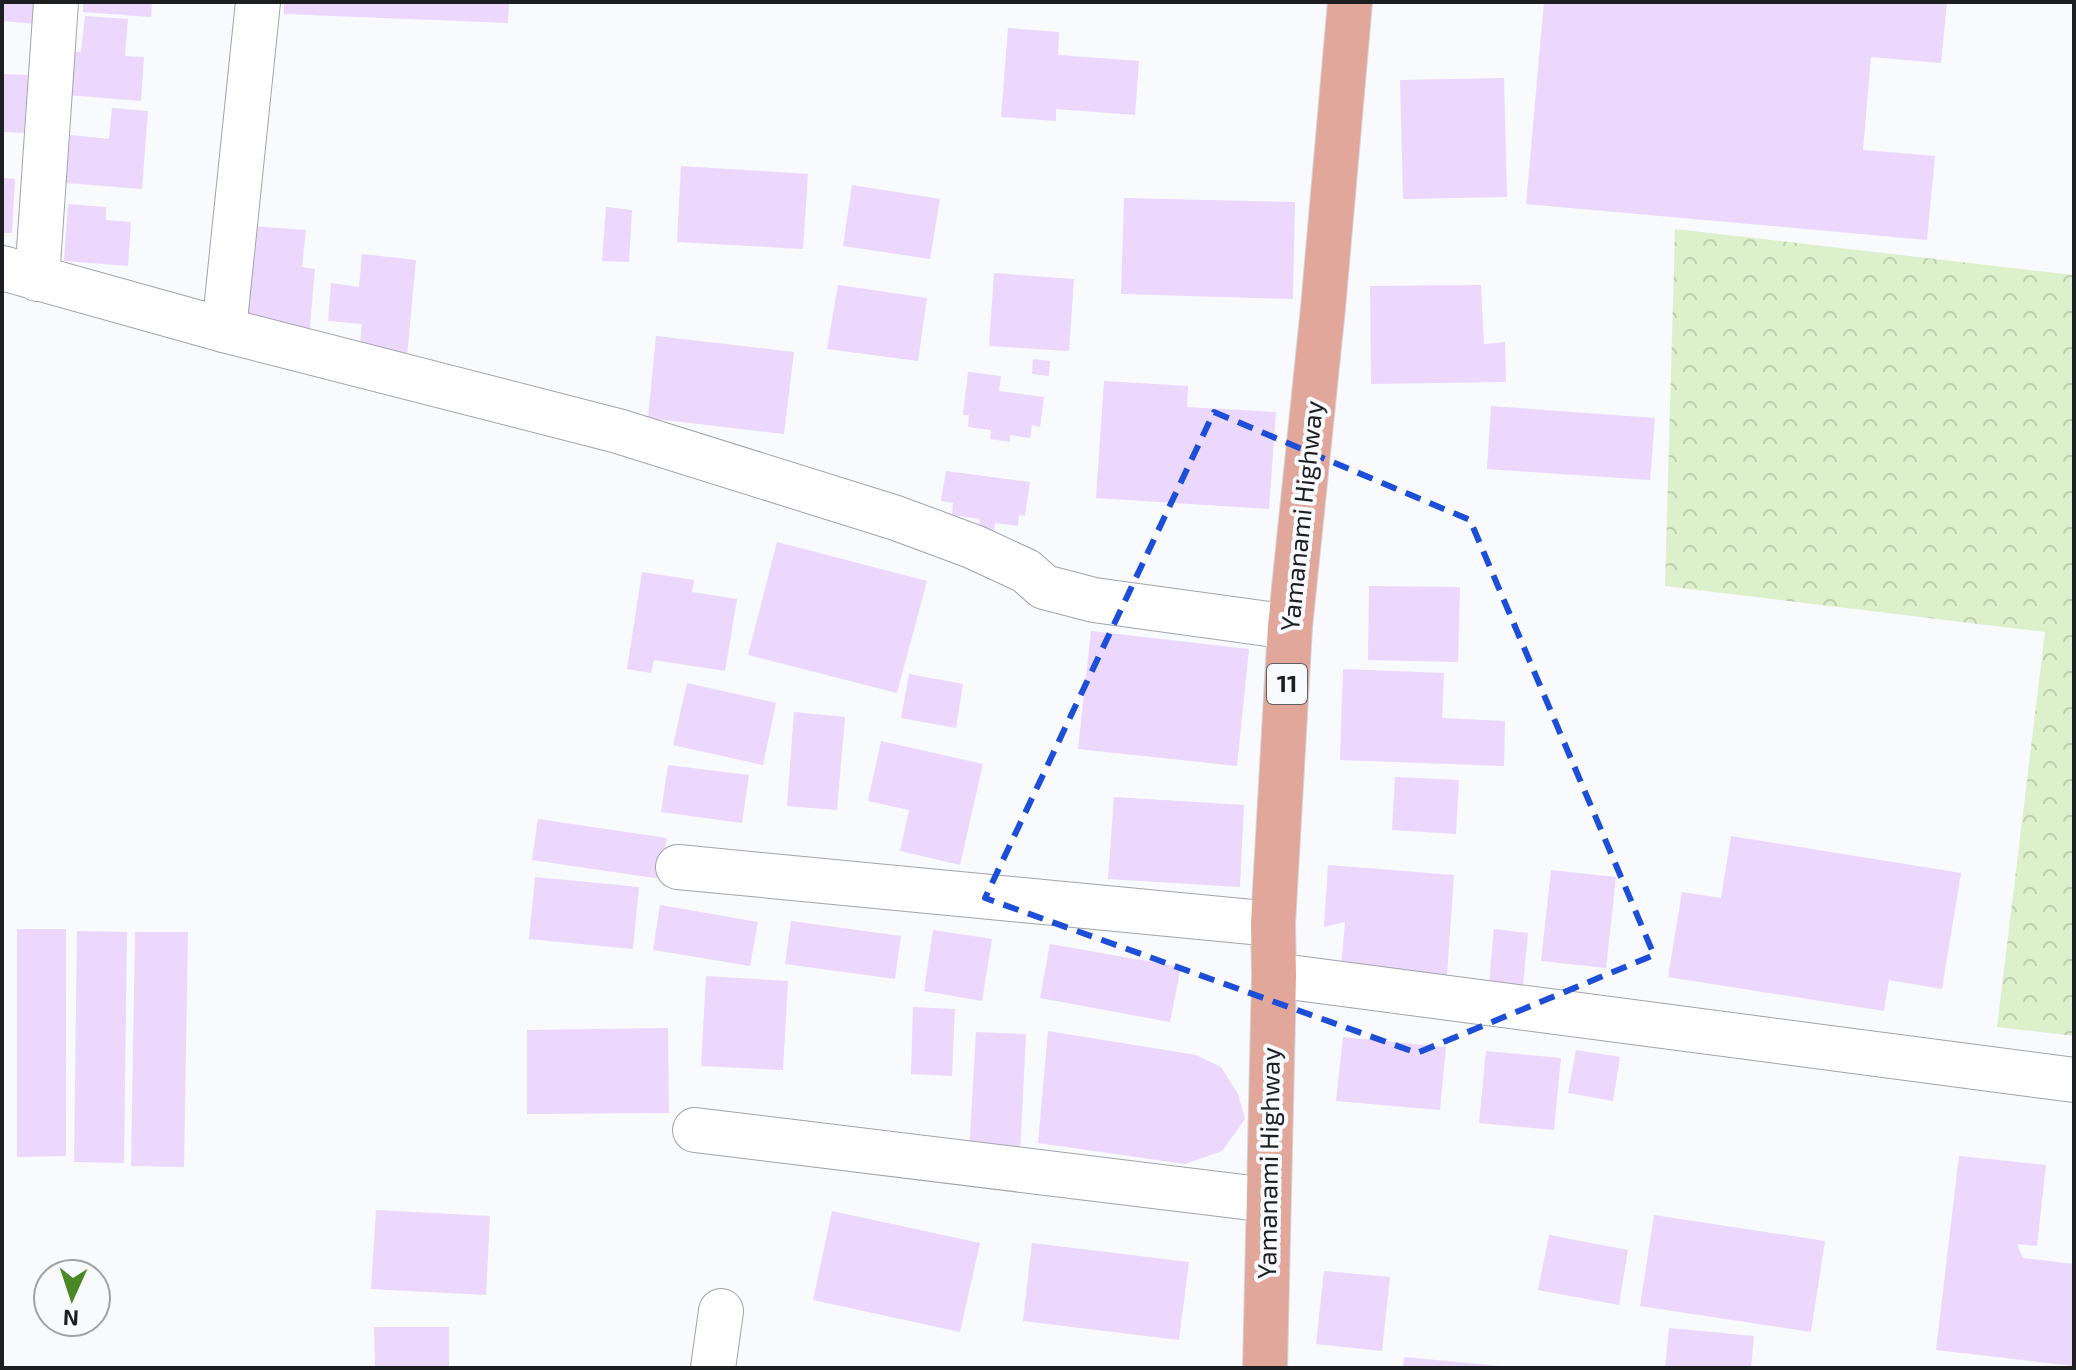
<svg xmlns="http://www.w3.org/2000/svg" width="2076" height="1370" font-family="'Exo 2',sans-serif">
<defs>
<pattern id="park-crowns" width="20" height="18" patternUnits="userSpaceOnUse" patternTransform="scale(2)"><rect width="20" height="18" fill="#ddf0cc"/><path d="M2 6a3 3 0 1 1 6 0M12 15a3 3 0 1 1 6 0" fill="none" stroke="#bdcdaf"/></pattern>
</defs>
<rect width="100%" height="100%" fill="#f8fafe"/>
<path fill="url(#park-crowns)" d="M1675,229L2074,275V1036L1997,1027L2045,632L1665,586Z"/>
<g fill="#ecd7fd">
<path d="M2,2H38L36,24L2,21Z"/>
<path d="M83,2H152L151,17L83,12Z"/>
<path d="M284,2H509L508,23L284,14Z"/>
<path d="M1544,2H1947L1941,63L1871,57L1863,150L1935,156L1927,240L1526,204Z"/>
<path d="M85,16L128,19L125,56L144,57L141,101L69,95L72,52H81Z"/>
<path d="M1008,28L1059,32L1058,55L1139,61L1135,115L1056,109V121L1001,117Z"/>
<path d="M2,74L28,75L24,133L2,132Z"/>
<path d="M1504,78L1507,197L1403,199L1400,80Z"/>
<path d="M112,108L148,111L142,189L66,183L70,135L109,139Z"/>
<path d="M681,166L808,174L803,249L677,242Z"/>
<path d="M2,178L15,179L12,233H2Z"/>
<path d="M852,185L940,199L930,259L843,246Z"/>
<path d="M1124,198L1295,202L1293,299L1121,294Z"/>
<path d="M68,204L106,207V220L131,222L128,266L64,261Z"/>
<path d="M606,207L632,210L629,262L602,261Z"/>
<path d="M252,226L306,230L302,267L315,269L309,337L243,331Z"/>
<path d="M362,254L416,260L407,357L359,353L362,324L328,321L331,283L359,287Z"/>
<path d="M994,273L1074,279L1069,351L989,346Z"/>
<path d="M838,285L927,298L918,361L827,349Z"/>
<path d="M1481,285L1484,344L1505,342L1506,382L1371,384L1370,286Z"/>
<path d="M656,336L794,352L784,434L648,418Z"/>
<path d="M1033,359L1050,361L1049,376L1032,374Z"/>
<path d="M968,372L1001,376L999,391L1044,397L1040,427L1032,425L1030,438L1010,435V442L990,439L991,430L968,427L969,415H963Z"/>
<path d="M1104,381L1188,386L1187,407L1276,412L1269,509L1096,498Z"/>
<path d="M1491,406L1655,418L1650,480L1487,469Z"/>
<path d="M946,471L1030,482L1025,516L1019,515L1018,526L995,523L994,531L979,528L980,519L952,515L953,503L941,501Z"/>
<path d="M777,542L927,581L897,693L748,655Z"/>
<path d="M642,572L694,580L692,592L737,599L725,671L654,660L651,673L627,669Z"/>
<path d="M1369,586L1460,587L1458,662L1368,660Z"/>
<path d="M1091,631L1249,649L1237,766L1078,749Z"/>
<path d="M1343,669L1444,673L1442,718L1505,721L1504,766L1340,760Z"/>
<path d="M909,674L963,684L956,728L901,718Z"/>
<path d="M687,683L776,703L763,765L673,745Z"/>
<path d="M794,712L845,717L837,810L787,806Z"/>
<path d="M881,741L983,764L960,865L900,851L909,810L868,801Z"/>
<path d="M668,765L749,775L742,823L661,812Z"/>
<path d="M1395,777L1459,780L1456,834L1392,830Z"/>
<path d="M1114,797L1244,805L1240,887L1108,879Z"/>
<path d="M538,819L667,838L661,879L532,860Z"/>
<path d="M1731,836L1961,873L1942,989L1889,980L1884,1011L1668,977L1682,892L1721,898Z"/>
<path d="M1328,865L1454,875L1447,975L1341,967L1345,922L1324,927Z"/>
<path d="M1551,870L1616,877L1606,968L1541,961Z"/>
<path d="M535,877L639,887L633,949L529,939Z"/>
<path d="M660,905L758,922L750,966L653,950Z"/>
<path d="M791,921L901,936L895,979L785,964Z"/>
<path d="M17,929H66V1156L17,1157Z"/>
<path d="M1494,929L1528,933L1522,996L1489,984Z"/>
<path d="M933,930L992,939L982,1001L924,991Z"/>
<path d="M77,931L127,932L124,1163L74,1162Z"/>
<path d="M135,932H188L184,1167L131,1166Z"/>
<path d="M1050,944L1181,967L1170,1022L1040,998Z"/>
<path d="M706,976L788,981L783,1070L701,1066Z"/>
<path d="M913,1007L955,1009L952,1076L911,1074Z"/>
<path d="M668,1028L669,1113L527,1114V1030Z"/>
<path d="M1048,1031L1196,1055L1221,1067L1238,1094L1245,1119L1222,1151L1185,1164L1038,1143Z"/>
<path d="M976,1032L1026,1034L1020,1156L969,1154Z"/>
<path d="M1343,1037L1446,1047L1440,1110L1336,1101Z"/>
<path d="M1576,1050L1620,1057L1613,1101L1568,1093Z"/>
<path d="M1486,1051L1561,1058L1554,1130L1479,1123Z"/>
<path d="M1959,1156L2046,1165L2037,1246L2017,1244L2023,1258L2074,1264V1366L1936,1350Z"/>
<path d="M376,1210L490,1216L486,1295L371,1289Z"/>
<path d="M832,1211L980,1243L960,1332L813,1300Z"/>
<path d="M1654,1215L1825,1241L1811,1332L1640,1306Z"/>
<path d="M1549,1235L1628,1250L1619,1305L1538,1290Z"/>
<path d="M1032,1243L1189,1262L1179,1340L1023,1321Z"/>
<path d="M1324,1271L1390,1277L1382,1351L1316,1344Z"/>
<path d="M374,1327H449V1368H375Z"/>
<path d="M1669,1328L1754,1336L1751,1368H1665Z"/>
<path d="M1404,1357L1500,1366V1368H1403Z"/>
</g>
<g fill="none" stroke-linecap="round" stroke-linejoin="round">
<defs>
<g id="minor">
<path d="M2,268L224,330L618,431L896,518L974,547L1026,571L1044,587L1094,600L1290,627"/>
<path d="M37,279L56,2"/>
<path d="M224,330L258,2"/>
<path d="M678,867L1273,924"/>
<path d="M1274,975L2074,1080"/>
<path d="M695,1130L1268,1200"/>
<path d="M713,1368L721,1311"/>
</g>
<path id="primary" d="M1265,1368L1274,975L1273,924L1290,627L1323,308L1350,2"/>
</defs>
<use href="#minor" stroke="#a1a3aa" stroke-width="46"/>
<use href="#primary" stroke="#d6d6d7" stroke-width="46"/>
<use href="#minor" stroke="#fff" stroke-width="44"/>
<use href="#primary" stroke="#e0a79a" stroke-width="44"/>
</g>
<path fill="none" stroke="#1d4ed8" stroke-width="6" stroke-dasharray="16 10" stroke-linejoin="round" d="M1214,412L1470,520L1654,955L1417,1053L985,898Z"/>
<g text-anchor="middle" stroke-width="8" stroke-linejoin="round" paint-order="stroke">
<rect fill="#f8fafe" stroke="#5f6063" stroke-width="2" x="1267" y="664" width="40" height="40" rx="6"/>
<g font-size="24" font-weight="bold" fill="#1d1e21">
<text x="1287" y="692">11</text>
</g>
<g font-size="26" fill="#1d1e21" stroke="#f8fafe">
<text transform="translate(1302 516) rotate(-84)" y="9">Yamanami Highway</text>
<text transform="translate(1269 1163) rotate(-89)" y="9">Yamanami Highway</text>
</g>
</g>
<rect width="2076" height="1370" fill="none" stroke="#1d1e21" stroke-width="8"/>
<g transform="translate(72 1298) rotate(183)"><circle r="38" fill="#f8fafe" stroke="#a0a2a6" stroke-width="2"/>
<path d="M0-6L14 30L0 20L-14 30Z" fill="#4a8725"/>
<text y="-12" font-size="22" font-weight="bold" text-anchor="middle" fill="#1d1e21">N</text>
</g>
</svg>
